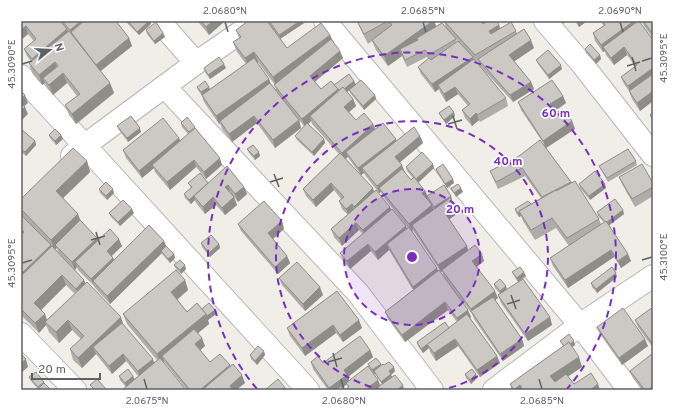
<svg xmlns="http://www.w3.org/2000/svg" width="674" height="411" font-family="Overpass,sans-serif">
<rect width="100%" height="100%" fill="#f0eee7"/>
<g fill="none" stroke-linecap="round" stroke-linejoin="round">
<defs>
<g id="minor">
<path d="M159,21L196,63"/>
<path d="M325,21L580,325L629,390"/>
<path d="M545,21L582,64L653,155"/>
<path d="M21,76L308,390"/>
<path d="M165,87L358,293L432,390"/>
<path d="M72,156L84,146L196,63L257,21"/>
<path d="M21,334L75,390"/>
<path d="M494,390L580,325L653,276"/>
</g>
</defs>
<use href="#minor" stroke="#b4b7bb" stroke-width="24"/>
<use href="#minor" stroke="#fff" stroke-width="22"/>
</g>
<g fill="#afada9" fill-rule="evenodd">
<path d="M21,21H116L129,38L132,46L101,71L110,83L114,93L76,124L69,115L65,105L77,96L67,83L53,95L47,88L45,83L42,85L32,73L29,63L31,61L27,56L24,49L34,41L28,34L21,40Z"/>
<path d="M125,21H150L151,24L139,35Z"/>
<path d="M198,21H225L209,35L199,23Z"/>
<path d="M248,21H307L280,39L287,48L330,35L333,41L343,58L315,82L321,89L334,86L356,84L375,95L376,99L364,110L351,94L349,90L347,92L353,99L356,106L349,112L356,120L373,124L375,129L396,141L420,136L423,143L400,162L405,172L411,180L413,178L407,171L406,167L433,164L434,168L418,182L425,191L427,196H451L452,200L451,201L455,206L457,214L449,219L468,250L484,261L477,267L498,298L495,300L522,339L524,346L503,361L474,319L472,314L461,299L471,317L470,318L497,356L500,363L480,377L458,346L436,361L430,352L429,348L423,353L418,346L417,342L449,328L457,322L448,310L405,342L388,319L385,312L413,290L389,250L378,260L371,251L350,269L343,261L340,253L363,234L359,230L342,246L334,237L331,229L348,215L342,209L339,201L341,199L334,190L316,207L306,196L303,189L339,154L312,124L311,121L308,124L324,139L325,143L314,156L297,140L295,136L304,126L289,108L299,120L301,128L275,148L257,123L232,142L222,129L220,123L219,124L204,102L202,96L198,90L197,87H209L210,89L246,64L237,52L233,42L239,38L236,30ZM257,62H258L275,85L276,90L270,83L269,79ZM348,157L349,159L361,175L364,173L365,175L379,193L381,192L382,195L408,228H407L391,209L390,207L374,192L346,159ZM413,230L414,232L441,272L442,271L444,277L438,271L412,231Z"/>
<path d="M357,21H434L436,26L456,39L457,42L473,59H474L446,28L444,21H486L482,24L501,28L516,31L517,33L534,48L514,61L531,82L534,89L513,102L480,66L479,62H478L474,59L506,98L508,106L480,122L479,120L472,126L465,118L462,110L468,106L458,94L446,102L440,92L439,89L435,92L421,74L418,67L429,59L427,57L407,67L402,56L388,66L376,50L372,41L368,44L360,28Z"/>
<path d="M575,21H587L579,27Z"/>
<path d="M600,21H637L653,40V101L640,111L632,99L629,91L624,84L621,77L635,66L627,55L614,65L606,55L605,51L603,52L595,41L593,33L604,26Z"/>
<path d="M640,21H653V38L644,26L642,21L641,23Z"/>
<path d="M146,30L163,33L165,37L155,44L147,34Z"/>
<path d="M585,49L600,55L601,59L596,64L586,53Z"/>
<path d="M536,60L562,69L549,79L538,64Z"/>
<path d="M204,68H226L210,79L205,72Z"/>
<path d="M563,96L566,103L555,111L556,113L572,121L575,129L546,148L572,183L599,219L601,224L604,222L598,216L597,212L624,214L609,225L631,261L621,268L614,257L568,288L553,266L550,258L569,246L556,228L535,240L523,221L521,216L519,217L516,213L515,209L531,204L541,198L525,176L498,189L493,178L490,171L544,144L521,110L518,102Z"/>
<path d="M653,112V123L650,115Z"/>
<path d="M439,113L455,116L446,124L441,117Z"/>
<path d="M181,123L197,131L222,165L206,179L196,167L170,190L155,172L154,168L142,178L126,158L123,150L179,138L180,141L188,134L182,127Z"/>
<path d="M117,126L141,132L128,142L119,130Z"/>
<path d="M21,129L35,141L36,145L26,156L21,152Z"/>
<path d="M49,135H61L63,139L56,145L50,138Z"/>
<path d="M247,149L260,156L255,160L249,153Z"/>
<path d="M87,161L90,172L63,198L81,221L98,240L122,246L112,256L114,260L164,241L166,246L174,254L175,258L170,263L163,255L162,253L110,304L95,288L94,286L78,270L77,267L75,270L58,252L57,248L55,249L84,280L86,284L123,324L154,363L157,360L127,324L123,314L185,280L188,290L177,300L187,312L202,309L216,314L208,320L209,324L198,333L205,346L200,350L210,362L230,365L245,383L236,390H187L165,363L164,362L126,387L120,380L119,376H133L134,379L138,376L126,361L112,374L96,354L82,368L73,360L70,349L81,339L72,330L59,343L49,332L46,325L39,333L21,315V199ZM66,285L75,294L47,320L45,314L41,310Z"/>
<path d="M636,161L637,165L608,182L601,170L599,166Z"/>
<path d="M436,169L454,183L447,188L437,173Z"/>
<path d="M619,177L653,183V196L635,207L622,184Z"/>
<path d="M188,183H208L244,187L247,194L238,202L230,192L234,197L237,205L225,215L216,205L205,214L196,203L195,200L191,204L185,198L184,194L191,188Z"/>
<path d="M579,184L606,188L590,200L580,188Z"/>
<path d="M99,189L114,193L107,200L100,193Z"/>
<path d="M109,213H134L120,226L111,217Z"/>
<path d="M282,221L284,229L273,239L287,256L290,263L278,274L241,231L238,224Z"/>
<path d="M201,243L219,244L220,248L210,257L202,247Z"/>
<path d="M174,265L186,269L181,274L176,269Z"/>
<path d="M512,272L526,276L518,282L514,276Z"/>
<path d="M617,277L597,293L592,287L591,283Z"/>
<path d="M279,278L323,295L305,311L282,285Z"/>
<path d="M494,284L506,286L507,290L550,317L552,325L528,341L501,303L498,295L500,294L495,288Z"/>
<path d="M337,291L362,328L343,342L336,333L305,356L290,336L287,328Z"/>
<path d="M653,307V348L638,327L635,320Z"/>
<path d="M597,327L648,346L622,365L600,334Z"/>
<path d="M560,341L575,345L572,347L582,367L568,376L574,384H598L600,390H512L510,384L563,346Z"/>
<path d="M370,350L373,357L348,377L349,381L380,385L382,384L375,374H374L370,368L368,364L384,365L395,371L391,375L392,377L403,385L348,388L347,384L342,388L343,390H328L313,369L311,362L323,363Z"/>
<path d="M264,351L265,355L257,365L251,359L250,355Z"/>
<path d="M630,371L653,390H642L633,378Z"/>
<path d="M465,374L477,378L471,384L466,378Z"/>
<path d="M29,377L44,382L45,384L38,389L31,381Z"/>
</g>
<g fill="#8f8d89">
<path d="M81,21H92L71,32L70,30Z"/>
<path d="M149,21H150L151,24L139,35L137,32Z"/>
<path d="M213,21H225L209,35L206,27Z"/>
<path d="M300,21H307L280,39L279,35Z"/>
<path d="M433,21H434L438,31L418,40L417,38L419,44L400,49L402,56L388,66L384,56Z"/>
<path d="M479,21H486L480,25Z"/>
<path d="M562,21H566L563,24Z"/>
<path d="M577,21H587L579,27Z"/>
<path d="M634,21H637L639,27L603,47L605,51L603,52L601,45Z"/>
<path d="M499,25L502,32L492,39L489,31Z"/>
<path d="M26,26L28,34L21,40V30Z"/>
<path d="M67,29L70,37L34,66L32,59Z"/>
<path d="M163,33L165,37L155,44L154,41Z"/>
<path d="M330,35L334,45L276,87L273,77Z"/>
<path d="M129,38L132,46L99,72L96,65Z"/>
<path d="M531,40L534,48L512,63L509,55Z"/>
<path d="M624,47L627,55L614,65L611,58Z"/>
<path d="M340,51L343,58L313,83L310,76Z"/>
<path d="M254,52L258,62L249,68L245,58Z"/>
<path d="M600,55L601,59L596,64L594,60Z"/>
<path d="M473,57L476,65L438,85L439,89L435,92L432,84Z"/>
<path d="M55,62L58,72L43,78L45,83L42,85L39,75Z"/>
<path d="M224,64L226,68L210,79L208,75Z"/>
<path d="M561,65L562,69L549,79L548,75Z"/>
<path d="M653,68V78L631,94L628,86Z"/>
<path d="M63,73L67,83L53,95L49,85Z"/>
<path d="M269,79L272,87L220,121V123L219,124L216,116Z"/>
<path d="M354,81L356,85L342,96L340,92Z"/>
<path d="M531,82L534,89L513,102L510,95Z"/>
<path d="M110,83L114,93L76,124L72,114Z"/>
<path d="M209,87L210,90L202,96L201,92Z"/>
<path d="M455,87L458,94L446,102L444,94Z"/>
<path d="M338,89L340,97L310,116L311,121L305,127L302,119Z"/>
<path d="M653,91V101L640,111L637,103Z"/>
<path d="M25,95L28,103L22,108L21,105V99Z"/>
<path d="M375,95L376,99L364,110L363,106Z"/>
<path d="M563,96L566,103L553,112L550,104Z"/>
<path d="M353,99L356,106L347,114L344,107Z"/>
<path d="M25,107L28,114L21,121V111Z"/>
<path d="M454,112L455,116L446,124L444,120Z"/>
<path d="M476,113L479,120L472,126L470,119Z"/>
<path d="M254,116L257,123L232,142L229,134Z"/>
<path d="M299,120L301,128L275,148L273,140Z"/>
<path d="M572,121L575,129L546,148L543,141Z"/>
<path d="M373,124L376,131L346,152L348,157L344,160L342,153Z"/>
<path d="M140,128L141,132L128,142L127,138Z"/>
<path d="M61,135L63,139L56,145L55,141Z"/>
<path d="M420,136L423,143L398,164L395,157Z"/>
<path d="M179,138L182,145L152,165L154,168L142,178L139,171Z"/>
<path d="M324,139L325,143L314,156L312,152Z"/>
<path d="M396,139L398,147L362,168L364,173L361,175L358,168Z"/>
<path d="M35,141L36,145L26,156L25,152Z"/>
<path d="M259,152L260,156L255,160L254,156Z"/>
<path d="M220,158L222,165L206,179L204,172Z"/>
<path d="M194,160L196,167L170,190L167,182Z"/>
<path d="M87,161L90,172L60,201L56,191Z"/>
<path d="M433,164L434,168L418,183L416,179Z"/>
<path d="M402,165L405,173L379,188L381,192L379,193L377,186Z"/>
<path d="M453,179L454,183L447,188L445,184Z"/>
<path d="M331,183L334,190L316,207L313,200Z"/>
<path d="M605,184L606,188L590,200L589,196Z"/>
<path d="M228,185L230,192L225,187Z"/>
<path d="M244,187L247,194L238,202L235,194Z"/>
<path d="M373,188L375,195L356,214L354,207Z"/>
<path d="M461,188L463,192L456,197L454,193Z"/>
<path d="M113,189L114,193L107,200L106,196Z"/>
<path d="M425,191L428,198L424,200L422,193Z"/>
<path d="M194,196L195,200L191,204L189,200Z"/>
<path d="M451,196L452,200L435,211L434,207Z"/>
<path d="M213,197L216,205L205,214L203,207Z"/>
<path d="M234,197L237,205L225,215L222,208Z"/>
<path d="M352,204L354,211L349,216L346,209Z"/>
<path d="M432,205L434,212L412,225L413,230L412,231L409,224Z"/>
<path d="M455,206L457,214L448,220L445,213Z"/>
<path d="M390,207L393,214L366,238L363,230Z"/>
<path d="M132,209L134,213L120,226L118,222Z"/>
<path d="M623,210L624,214L607,227L605,223Z"/>
<path d="M520,212L521,216L519,217L518,213Z"/>
<path d="M78,214L82,224L55,245L57,248L54,250L51,240Z"/>
<path d="M282,221L284,229L270,241L268,233Z"/>
<path d="M356,223L359,230L342,246L339,238Z"/>
<path d="M406,226L409,233L387,244L389,250L378,260L375,252Z"/>
<path d="M97,238L100,245L75,262L77,267L75,270L72,262Z"/>
<path d="M119,239L122,246L109,258L107,251Z"/>
<path d="M164,241L167,248L161,251L162,253L110,304L107,296Z"/>
<path d="M219,244L220,248L210,257L209,253Z"/>
<path d="M368,244L371,251L350,269L347,261Z"/>
<path d="M51,245L54,255L21,288V274Z"/>
<path d="M467,246L469,253L441,272L438,265Z"/>
<path d="M611,250L614,257L568,288L565,280Z"/>
<path d="M174,254L175,258L170,263L168,259Z"/>
<path d="M482,254L484,261L475,268L472,261Z"/>
<path d="M628,254L631,261L621,268L618,261Z"/>
<path d="M287,256L290,263L278,274L275,267Z"/>
<path d="M113,258L116,265L93,281L94,286L91,279Z"/>
<path d="M185,265L186,269L181,274L180,270Z"/>
<path d="M437,268L440,275L416,295L413,287Z"/>
<path d="M524,272L526,276L518,282L517,278Z"/>
<path d="M616,273L617,277L597,293L596,289Z"/>
<path d="M62,275L66,285L38,313L34,303Z"/>
<path d="M84,280L88,290L80,299L76,289Z"/>
<path d="M185,280L188,290L174,302L171,292Z"/>
<path d="M506,286L507,290L501,295L500,291Z"/>
<path d="M320,287L323,295L305,311L303,304Z"/>
<path d="M495,291L498,298L474,316L471,309Z"/>
<path d="M445,302L448,310L405,342L402,335Z"/>
<path d="M215,310L216,314L208,320L209,324L166,360L162,356L164,362L161,365L157,354L206,314Z"/>
<path d="M468,310L471,317L460,325L457,318Z"/>
<path d="M45,314L48,324L45,322L46,325L39,333L35,323Z"/>
<path d="M121,317L124,327L93,347L96,354L82,368L78,358Z"/>
<path d="M550,317L552,325L528,341L525,334Z"/>
<path d="M68,320L72,330L59,343L56,332Z"/>
<path d="M359,320L362,328L343,342L340,335Z"/>
<path d="M333,325L336,333L305,356L302,348Z"/>
<path d="M202,338L205,346L198,352L195,344Z"/>
<path d="M455,339L458,346L436,361L434,353Z"/>
<path d="M522,339L524,346L503,361L500,354Z"/>
<path d="M645,339L648,346L622,365L619,358Z"/>
<path d="M574,341L575,345L566,351L565,347Z"/>
<path d="M427,344L429,348L423,353L421,349Z"/>
<path d="M370,350L373,357L348,377L350,382L339,390H330L329,388L344,370Z"/>
<path d="M264,351L265,355L257,365L255,361Z"/>
<path d="M123,354L126,361L112,374L109,366Z"/>
<path d="M497,356L500,363L480,377L477,370Z"/>
<path d="M579,357L582,367L554,386L550,376Z"/>
<path d="M26,359L28,367L21,373V363Z"/>
<path d="M153,359L155,366L140,379L138,371Z"/>
<path d="M381,364L382,368L374,371L375,374H374L372,370Z"/>
<path d="M230,365L233,373L212,390H200Z"/>
<path d="M394,367L395,371L391,375L393,378L383,386L381,382L389,371Z"/>
<path d="M476,374L477,378L471,384L470,380Z"/>
<path d="M242,375L245,383L236,390H231L230,386Z"/>
<path d="M133,376L135,380L126,387L125,383Z"/>
<path d="M378,380L381,387L378,390H365Z"/>
<path d="M598,384L600,390H590Z"/>
<path d="M403,385L404,390H397Z"/>
<path d="M520,385L522,390H514Z"/>
<path d="M653,386V390H648Z"/>
</g>
<g fill="#ccc9c4" stroke="#8f8d89">
<path d="M21,21H60L67,29L32,59L24,49L36,39L26,26L21,30Z"/>
<path d="M62,21H81L70,30Z"/>
<path d="M84,21H116L129,38L96,65L71,32Z"/>
<path d="M128,21H149L137,32Z"/>
<path d="M201,21H213L206,27Z"/>
<path d="M248,21H267L287,48L321,23L330,35L273,77L254,52L245,58L233,42L241,37L236,30Z"/>
<path d="M272,21H300L279,35L270,22Z"/>
<path d="M357,21H388L364,34Z"/>
<path d="M389,21H433L384,56L372,40L392,25Z"/>
<path d="M444,21H480L483,24L488,21H497L499,25L489,31L491,34L511,22L516,31L475,55Z"/>
<path d="M603,21H634L601,45L593,33L605,25Z"/>
<path d="M638,21H639L653,40V68L628,86L621,77L637,65L624,47L611,58L603,47Z"/>
<path d="M643,21H653V34Z"/>
<path d="M156,22L163,33L154,41L146,30Z"/>
<path d="M442,23L456,39L429,55L425,50L405,60L400,49L418,40L417,38Z"/>
<path d="M524,29L531,40L509,55L531,82L510,95L478,59Z"/>
<path d="M69,31L110,83L72,114L65,105L80,94L63,73L49,85L43,78L58,66L55,62L39,75L29,63Z"/>
<path d="M331,39L340,51L310,76L321,89L331,81L338,89L302,119L274,85Z"/>
<path d="M458,41L473,57L432,84L418,67L429,58L431,60Z"/>
<path d="M590,44L600,55L594,60L585,49Z"/>
<path d="M548,50L561,65L548,75L536,60Z"/>
<path d="M219,57L224,64L208,75L204,68Z"/>
<path d="M254,58L269,79L216,116L202,95Z"/>
<path d="M474,59L506,98L477,115L476,113L470,119L462,110L470,104L455,87L444,94L438,85Z"/>
<path d="M349,74L354,81L344,89L343,87L339,90L334,85Z"/>
<path d="M653,74V91L637,103L629,91Z"/>
<path d="M361,80L375,95L363,106L349,90Z"/>
<path d="M552,80L563,96L550,104L556,113L563,109L572,121L543,141L518,102Z"/>
<path d="M205,81L209,87L201,92L197,87Z"/>
<path d="M270,83L299,120L273,140L254,116L229,134L220,121Z"/>
<path d="M343,87L353,99L344,107L356,120L364,113L373,124L365,130L366,131L342,153L310,116Z"/>
<path d="M21,91L25,95L21,99Z"/>
<path d="M21,103L25,107L21,111Z"/>
<path d="M449,106L454,112L444,120L439,113Z"/>
<path d="M653,112V119L650,115Z"/>
<path d="M131,116L140,128L127,138L117,126Z"/>
<path d="M187,117L195,127L189,132L181,123Z"/>
<path d="M163,118L179,138L139,171L123,150Z"/>
<path d="M307,123L324,139L312,152L295,136Z"/>
<path d="M383,123L396,139L358,168L346,152Z"/>
<path d="M414,127L420,136L395,157L402,165L377,186L362,168Z"/>
<path d="M195,128L220,158L204,172L194,160L167,182L152,165Z"/>
<path d="M21,129L35,141L25,152L21,149Z"/>
<path d="M55,129L61,135L55,141L49,135Z"/>
<path d="M540,140L571,182L542,197L522,168L496,182L490,171L519,156Z"/>
<path d="M253,145L259,152L254,156L247,149Z"/>
<path d="M73,148L87,161L56,191L78,214L51,240L21,209V199Z"/>
<path d="M628,149L636,161L607,178L599,166Z"/>
<path d="M422,152L433,164L416,179L406,167Z"/>
<path d="M340,153L373,188L354,207L352,204L346,209L339,201L344,197L331,183L313,200L303,189Z"/>
<path d="M443,164L453,179L445,184L436,169Z"/>
<path d="M642,164L653,183V187L632,199L619,177Z"/>
<path d="M227,166L244,187L235,194L228,185L225,187L234,197L222,208L213,197L203,207L194,196Z"/>
<path d="M402,169L411,180L414,177L425,191L422,193L432,205L409,224L379,188Z"/>
<path d="M595,171L605,184L589,196L579,184Z"/>
<path d="M200,173L208,183L189,200L184,194L192,187L188,183Z"/>
<path d="M575,181L599,219L567,238L552,218L531,230L519,211L556,190V191Z"/>
<path d="M106,182L113,189L106,196L99,189Z"/>
<path d="M458,184L461,188L454,193L451,188Z"/>
<path d="M444,185L451,196L434,207L427,196Z"/>
<path d="M376,190L390,207L363,230L356,223L339,238L331,229Z"/>
<path d="M450,198L455,206L445,213L467,246L438,265L412,225Z"/>
<path d="M615,199L623,210L607,222L606,221L605,222L597,212Z"/>
<path d="M123,200L132,209L118,222L109,213Z"/>
<path d="M264,201L282,221L268,233L287,256L275,267L238,224Z"/>
<path d="M528,201L531,204L519,211L520,212L518,213L515,209Z"/>
<path d="M392,209L406,226L375,252L368,244L347,261L340,253Z"/>
<path d="M21,215L51,245L21,274V235L24,232L21,229Z"/>
<path d="M80,220L97,238L72,262L55,245Z"/>
<path d="M606,221L628,254L618,261L611,250L565,280L550,258Z"/>
<path d="M149,225L164,241L107,296L93,281Z"/>
<path d="M409,227L437,268L413,287L387,244Z"/>
<path d="M110,229L119,239L107,251L113,258L91,279L75,262Z"/>
<path d="M211,235L219,244L209,253L201,243Z"/>
<path d="M475,245L482,254L472,261L495,291L471,309L442,270Z"/>
<path d="M52,246L84,280L76,289L62,275L34,303L45,314L35,323L21,309V276Z"/>
<path d="M166,246L174,254L168,259L161,251Z"/>
<path d="M180,260L185,265L180,270L174,265Z"/>
<path d="M297,262L320,287L303,304L279,278Z"/>
<path d="M520,267L524,272L517,278L512,272Z"/>
<path d="M612,267L616,273L596,289L591,283Z"/>
<path d="M176,270L185,280L171,292L187,312L197,303L206,314L157,354L123,314Z"/>
<path d="M439,270L468,310L457,318L445,302L402,335L385,312Z"/>
<path d="M500,279L506,286L500,291L494,284Z"/>
<path d="M523,279L550,317L525,334L498,295Z"/>
<path d="M87,282L121,317L78,358L70,349L84,336L68,320L56,332L45,322Z"/>
<path d="M337,291L359,320L340,335L333,325L302,348L287,328Z"/>
<path d="M493,297L522,339L500,354L471,311Z"/>
<path d="M209,303L215,310L207,316L206,314L202,309Z"/>
<path d="M653,307V344L635,320Z"/>
<path d="M623,308L645,339L619,358L597,327Z"/>
<path d="M467,314L497,356L477,370L455,339L434,353L427,344Z"/>
<path d="M445,322L449,328L421,349L417,342Z"/>
<path d="M122,323L153,359L138,371L123,354L109,366L93,347Z"/>
<path d="M194,329L202,338L195,344L210,362L220,354L230,365L200,390H190L162,356Z"/>
<path d="M569,334L574,341L570,344L569,342L564,346L560,341Z"/>
<path d="M360,336L370,350L344,370L347,375L329,388L311,362L318,356L323,363Z"/>
<path d="M569,342L579,357L550,376L555,382L566,374L574,384L591,373L598,384L590,390H523L520,385L514,390L510,384Z"/>
<path d="M258,346L264,351L255,361L250,355Z"/>
<path d="M653,353V386L648,390H645L630,371Z"/>
<path d="M21,354L26,359L21,363Z"/>
<path d="M160,358L186,390H122Z"/>
<path d="M376,358L381,364L372,370L368,364Z"/>
<path d="M389,362L394,367L389,371L391,374L381,382L374,371L383,364L384,365Z"/>
<path d="M233,364L242,375L230,386L233,390H202Z"/>
<path d="M368,366L378,380L365,390H345L349,387L346,383Z"/>
<path d="M128,369L133,376L125,383L119,376Z"/>
<path d="M472,369L476,374L470,380L465,374Z"/>
<path d="M36,372L44,382L38,387L29,377Z"/>
<path d="M395,375L403,385L397,390H374Z"/>
<path d="M97,379L106,389L105,390H95L90,385Z"/>
<path d="M278,379L286,389L285,390L283,388L281,390H265Z"/>
<path d="M44,383L51,390H37Z"/>
<path d="M341,386L343,390H336Z"/>
<path d="M283,388L285,390H281Z"/>
</g>
<path fill="none" stroke="#5e6267" stroke-width="1.5" d="M225,22L228,32M423,22L426,32M620,22L623,32M632,57L636,71M642,61L652,58M22,64L32,61M627,66L640,62M453,116L457,129M448,124L462,120M274,174L279,187M270,182L283,178M96,232L100,245M91,240L105,236M642,260L652,257M22,263L32,260M511,295L516,309M507,304L520,300M333,353L337,367M328,362L342,358M144,379L147,389M341,379L344,389M539,379L542,389"/>
<circle cx="412" cy="257" r="68" fill="#7b2cbf" fill-opacity=".12"/>
<g fill="none" stroke="#7b2cbf" stroke-width="2" stroke-dasharray="7 5">
<circle cx="412" cy="257" r="68"/>
<path d="M383 390A136 136 0 1 1 441 390"/>
<path d="M257 389A204 204 0 1 1 567 389"/>
</g>
<circle cx="412" cy="257" r="6" fill="#7b2cbf" stroke="#fff" stroke-width="2"/>
<g font-size="12" text-anchor="middle" font-weight="bold" fill="#7b2cbf" stroke="#fff" stroke-width="3.5" stroke-linejoin="round" paint-order="stroke">
<text x="556" y="117">60 m</text>
<text x="508" y="165">40 m</text>
<text x="460" y="213">20 m</text>
</g>
<rect width="674" height="411" fill="none" stroke="#ffffff" stroke-width="44"/>
<g transform="translate(50 50) rotate(72)" stroke="#ffffff" stroke-width="3" paint-order="stroke">
<path d="M0-3L7 15L0 10L-7 15Z" fill="#5e6267"/>
<text y="-6" font-size="11" font-weight="bold" text-anchor="middle" fill="#5e6267">N</text>
</g>
<path d="M32 373v6h68v-6" fill="none" stroke="#5e6267" stroke-width="2"/>
<text x="38" y="373" font-size="12" fill="#5e6267" stroke="#ffffff" stroke-width="3" paint-order="stroke">20 m</text>
<rect x="22" y="22" width="630" height="367" fill="none" stroke="#5e6267" stroke-width="1.5"/>
<g font-size="10" text-anchor="middle" fill="#5e6267">
<text x="225" y="14">2.0680°N</text>
<text x="423" y="14">2.0685°N</text>
<text x="620" y="14">2.0690°N</text>
<text transform="translate(663 58) rotate(-90)" y="4">45.3095°E</text>
<text transform="translate(11 64) rotate(-90)" y="4">45.3090°E</text>
<text transform="translate(663 257) rotate(-90)" y="4">45.3100°E</text>
<text transform="translate(11 263) rotate(-90)" y="4">45.3095°E</text>
<text x="147" y="404">2.0675°N</text>
<text x="344" y="404">2.0680°N</text>
<text x="542" y="404">2.0685°N</text>
</g>
</svg>
